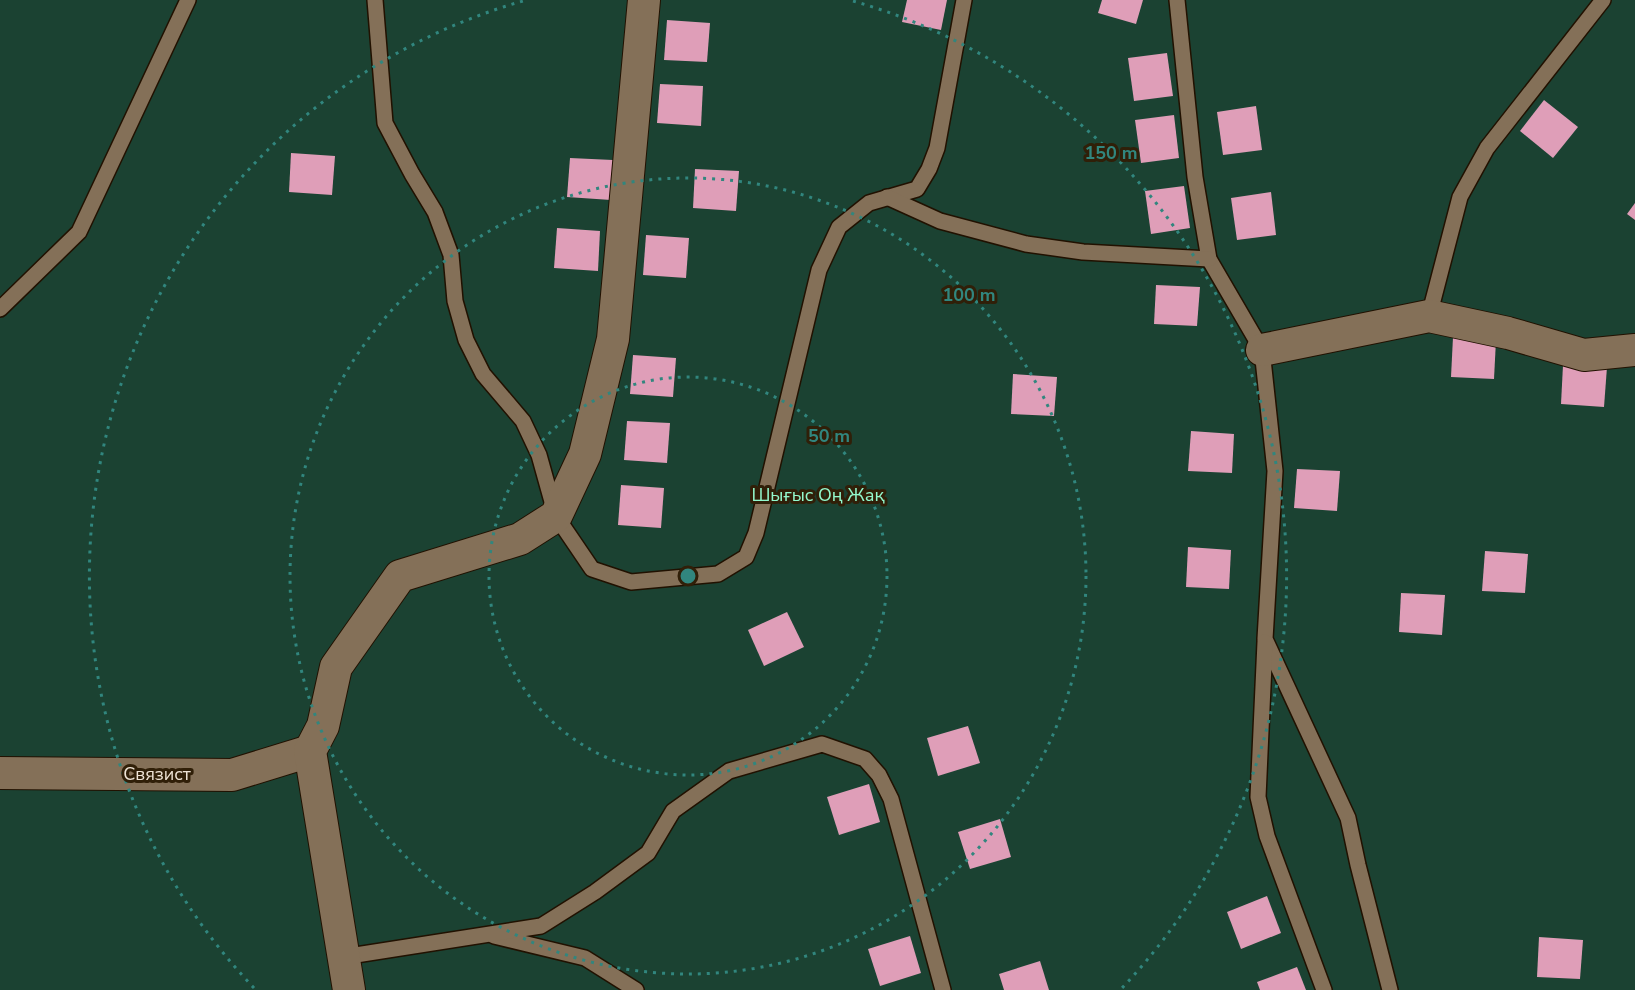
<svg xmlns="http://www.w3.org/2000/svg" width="1635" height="990" font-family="'Nunito Sans',sans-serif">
<rect width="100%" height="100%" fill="#3a2912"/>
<rect fill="#1b4232" x="0" y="0" width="1635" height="990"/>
<g fill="#df9eb8">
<path d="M907,0H947L941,30L902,22Z"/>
<path d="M1102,0H1143L1136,24L1098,13Z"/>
<path d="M667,20L710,23L707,62L664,60Z"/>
<path d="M1167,53L1173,96L1134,101L1128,58Z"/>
<path d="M660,84L703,86L701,126L657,123Z"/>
<path d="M1544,100L1578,127L1553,158L1520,131Z"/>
<path d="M1256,106L1262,150L1223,155L1217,112Z"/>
<path d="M1174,115L1179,158L1141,163L1135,120Z"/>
<path d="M291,153L335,156L332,195L289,192Z"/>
<path d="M570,158L613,160L611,200L567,197Z"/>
<path d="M695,169L739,171L736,211L693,208Z"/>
<path d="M1184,186L1190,228L1151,234L1145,191Z"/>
<path d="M1271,192L1276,235L1237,240L1231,198Z"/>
<path d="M1635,203V220L1627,214Z"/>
<path d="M557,228L600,231L598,271L554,268Z"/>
<path d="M646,235L689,238L686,278L643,275Z"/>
<path d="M1156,285L1200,287L1197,326L1154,324Z"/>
<path d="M1453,337L1496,340L1494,379L1451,377Z"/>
<path d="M633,355L676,358L673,397L630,394Z"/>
<path d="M1563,365L1607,367L1604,407L1561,404Z"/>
<path d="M1013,374L1057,377L1054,416L1011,414Z"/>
<path d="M627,421L670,423L667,463L624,460Z"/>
<path d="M1191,431L1234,434L1232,473L1188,471Z"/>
<path d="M1297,469L1340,471L1337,511L1294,508Z"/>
<path d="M621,485L664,488L661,528L618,525Z"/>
<path d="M1188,547L1231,550L1229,589L1186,587Z"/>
<path d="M1485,551L1528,554L1525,593L1482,591Z"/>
<path d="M1401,593L1445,595L1442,635L1399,632Z"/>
<path d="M787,612L804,647L764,666L748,630Z"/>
<path d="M968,726L980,763L938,776L927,738Z"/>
<path d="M869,784L880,822L839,835L827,797Z"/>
<path d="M1000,819L1011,857L970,869L958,832Z"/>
<path d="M1267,896L1281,933L1241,949L1227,912Z"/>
<path d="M910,936L921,973L880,986L868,949Z"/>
<path d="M1539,937L1583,940L1580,979L1537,977Z"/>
<path d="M1040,961L1049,990H1004L999,974Z"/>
<path d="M1297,967L1306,990H1260L1257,982Z"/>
</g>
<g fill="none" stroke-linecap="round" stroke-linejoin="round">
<defs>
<g id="lane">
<path d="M375,0L385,123L412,174L435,212L451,255L455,301L466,340L483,374L523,421L539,455L556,516L592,569L631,582L718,574L746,557L756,533L819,270L839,227L869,203L917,189L929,169L937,148L964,0"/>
<path d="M1177,0L1195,177L1209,259L1262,350L1275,471L1265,639L1348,818L1358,865L1390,990"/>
<path d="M887,197L940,221L1026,244L1083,252L1209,259"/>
<path d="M0,309L79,232L188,0"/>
<path d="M1429,316L1460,197L1487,148L1603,0"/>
<path d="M1265,642L1258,797L1267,836L1324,990"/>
<path d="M494,936L585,958L636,990"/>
<path d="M343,957L541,926L595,892L648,853L673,811L729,771L822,744L865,759L879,775L891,799L943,990"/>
</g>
<g id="street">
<path d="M1262,350L1429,316L1508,333L1584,355L1635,350"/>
<path d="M0,773L232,775L310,751"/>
<path d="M349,990L310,751L323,726L336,667L400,576L520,539L556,516L585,454L613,339L644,0"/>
</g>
</defs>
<use href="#lane" stroke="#211100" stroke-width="18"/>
<use href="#street" stroke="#211100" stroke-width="34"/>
<use href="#lane" stroke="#847058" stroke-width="15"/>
<use href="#street" stroke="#847058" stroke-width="32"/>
</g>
<g fill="none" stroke="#31867e" stroke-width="3" stroke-dasharray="3 6">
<circle cx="688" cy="576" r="199"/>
<circle cx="688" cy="576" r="398"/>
<path d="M254 988A598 598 0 0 1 523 1M853 1A598 598 0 0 1 1122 988"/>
</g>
<g text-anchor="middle" stroke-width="6" stroke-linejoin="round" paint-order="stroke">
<g font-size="18" fill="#93f9ce" stroke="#301f08">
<text x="818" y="501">Шығыс Оң Жақ</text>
</g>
<g font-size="18" fill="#efe4d6" stroke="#301f08">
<text x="157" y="780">Связист</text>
</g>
</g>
<circle cx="688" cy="576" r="9" fill="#31867e" stroke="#301f08" stroke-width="3"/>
<g font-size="18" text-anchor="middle" font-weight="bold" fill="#31867e" stroke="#301f08" stroke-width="6" stroke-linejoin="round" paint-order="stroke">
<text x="1111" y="159">150 m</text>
<text x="969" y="301">100 m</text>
<text x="829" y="442">50 m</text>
</g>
</svg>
